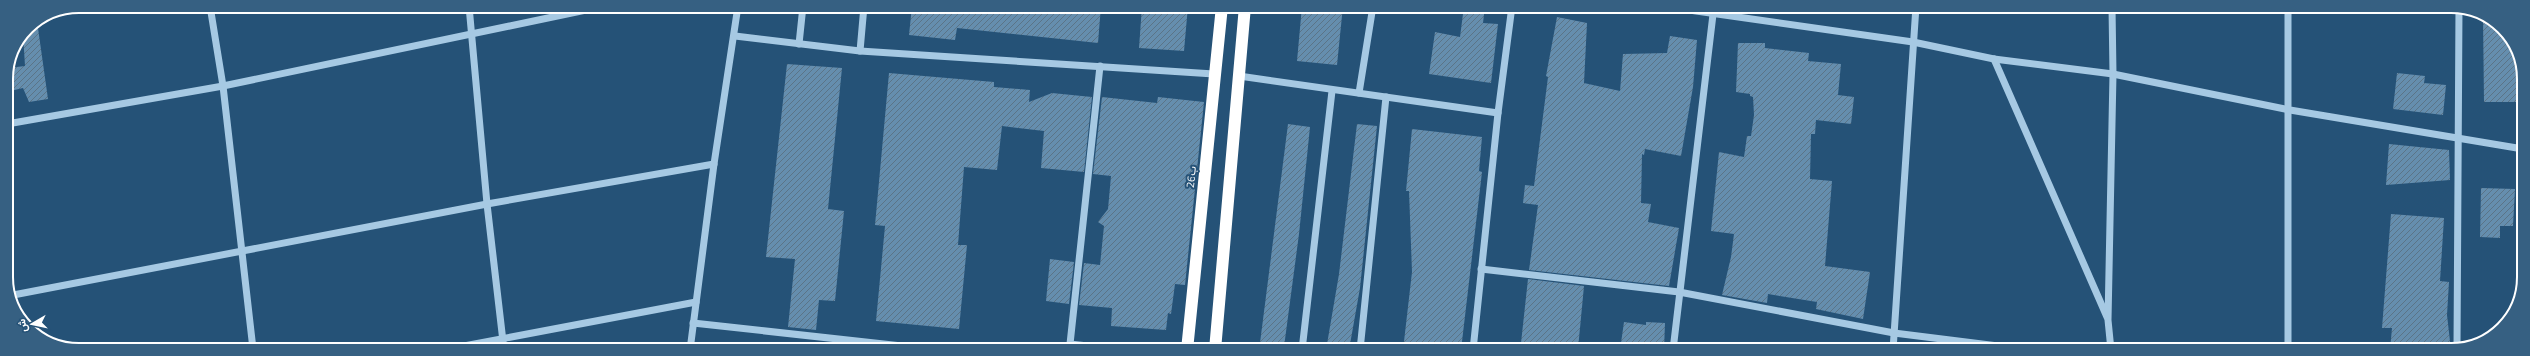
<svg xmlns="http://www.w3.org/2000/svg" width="2530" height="356" font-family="'Titillium Web',Vazirmatn,sans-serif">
<defs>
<pattern id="building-hatch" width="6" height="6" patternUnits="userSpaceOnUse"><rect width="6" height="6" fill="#658eae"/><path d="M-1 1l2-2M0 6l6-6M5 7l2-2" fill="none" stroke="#5b7487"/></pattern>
</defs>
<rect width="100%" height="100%" fill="#255277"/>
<g fill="url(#building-hatch)">
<path d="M912,6H1101L1098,43L957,28L955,40L909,35Z"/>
<path d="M1142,6H1188L1184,51L1139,48Z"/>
<path d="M1302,6H1343L1337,65L1297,61Z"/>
<path d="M1464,6H1485L1483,23L1498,24L1491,83L1429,74L1435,32L1460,37Z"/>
<path d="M1557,17L1587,23L1584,83L1620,91L1623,54L1667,53L1670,36L1697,40L1693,87L1681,156L1645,149L1644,155L1642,154L1641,203L1651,204L1648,222L1679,228L1669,286L1529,270L1538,205L1523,203L1525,185L1534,186L1548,77L1546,76Z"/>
<path d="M2483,17L2499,24L2523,65V102H2484Z"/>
<path d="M37,21L48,99L29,102L23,88L6,92V79L8,68L25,66L23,34L28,27Z"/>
<path d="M1738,43H1765V48L1809,53L1808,61L1841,64L1838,95L1854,97L1851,124L1816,120L1815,134H1811L1810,179L1832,181L1825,266L1870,272L1863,319L1816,309L1817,302L1768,294L1767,303L1722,295L1731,257L1734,234L1711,231L1719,152L1744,157L1747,136H1751L1754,115L1753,97L1750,96V94L1736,92Z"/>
<path d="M787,64L842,68L828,209L844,211L835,301L819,300L816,330L788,327L795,259L766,257Z"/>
<path d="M889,73L994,82V87L1030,90L1029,102L1052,93L1092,97L1084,172L1041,168L1044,131L1002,126L997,170L964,167L958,245H967L959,329L876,321L885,226L875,225Z"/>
<path d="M2397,73L2425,76L2424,83L2446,85L2443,115L2393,109Z"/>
<path d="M1102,97L1157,103L1158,97L1204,102L1185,285L1175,284L1171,314L1168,313L1166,330L1111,326L1112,308L1079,305L1084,263L1100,265L1104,226L1098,222L1108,209L1111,176L1093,174Z"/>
<path d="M1288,124L1310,127L1299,234L1284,347L1260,343Z"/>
<path d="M1357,124L1377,126L1360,288L1349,350H1326L1339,274Z"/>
<path d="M1412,129L1482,137L1479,171L1482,172L1461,350H1403L1412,272L1409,191H1406Z"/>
<path d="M2389,144L2449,150L2450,180L2386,185Z"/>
<path d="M2481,188L2515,189L2513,226H2500V238L2480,237Z"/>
<path d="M2391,214L2444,218L2440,281L2449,282L2447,315L2451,350H2390L2392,328H2382Z"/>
<path d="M1050,259L1074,262L1069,304L1046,301Z"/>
<path d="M1528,279L1584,286L1578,349L1521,343Z"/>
<path d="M1624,322L1646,325V322L1665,323L1664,350H1620Z"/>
</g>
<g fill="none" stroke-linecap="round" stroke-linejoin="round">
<g stroke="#a6c9e3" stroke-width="7">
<path d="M210,6L223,86L253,349"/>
<path d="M469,6L487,204L504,350"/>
<path d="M1661,6L1913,42L1994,59L2113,74L2290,110L2523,149"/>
<path d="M2288,7V350"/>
<path d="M735,36L860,51L1214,74"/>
<path d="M799,44L803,6"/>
<path d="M860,51L864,6"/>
<path d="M1994,59L2107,317"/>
<path d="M1239,76L1498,113"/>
<path d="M1359,93L1373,6"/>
<path d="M7,124L223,86L605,6"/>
<path d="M1481,269L1679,292L1894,333L2030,350"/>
<path d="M8,296L487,204L714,164"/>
<path d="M693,323L938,350"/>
<path d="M1070,344L1100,66"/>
<path d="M2457,348L2459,7"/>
<path d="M448,349L696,302"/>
<path d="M690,350L714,164L738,6"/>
<path d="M1070,350V344L1123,350"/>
<path d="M1302,350L1332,91"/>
<path d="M1360,350L1386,97"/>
<path d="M1473,350L1498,113L1512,6"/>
<path d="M1673,350L1714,6"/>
<path d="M1893,350L1916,6"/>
<path d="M2111,350L2108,320L2113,74L2112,7"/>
</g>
<g stroke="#fff" stroke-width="12">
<path d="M1187,350L1222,6"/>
<path d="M1215,350L1245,6"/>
</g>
</g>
<g text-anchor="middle" stroke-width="4" stroke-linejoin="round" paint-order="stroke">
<g font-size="11" fill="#fff" stroke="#255277">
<text transform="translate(1191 177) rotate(-84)" y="4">26ب</text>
</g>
</g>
<path d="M0 0H2530V356H0ZM79 13H2451A66 66 0 0 1 2517 79V277A66 66 0 0 1 2451 343H79A66 66 0 0 1 13 277V79A66 66 0 0 1 79 13Z" fill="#366082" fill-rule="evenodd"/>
<path fill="none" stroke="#fff" stroke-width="2" d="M79 13H2451A66 66 0 0 1 2517 79V277A66 66 0 0 1 2451 343H79A66 66 0 0 1 13 277V79A66 66 0 0 1 79 13Z"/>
<g transform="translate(32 324) rotate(261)" stroke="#255277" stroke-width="3" paint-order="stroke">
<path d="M0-3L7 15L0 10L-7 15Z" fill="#ffffff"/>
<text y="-6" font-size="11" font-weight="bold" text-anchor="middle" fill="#ffffff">ش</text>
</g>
</svg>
